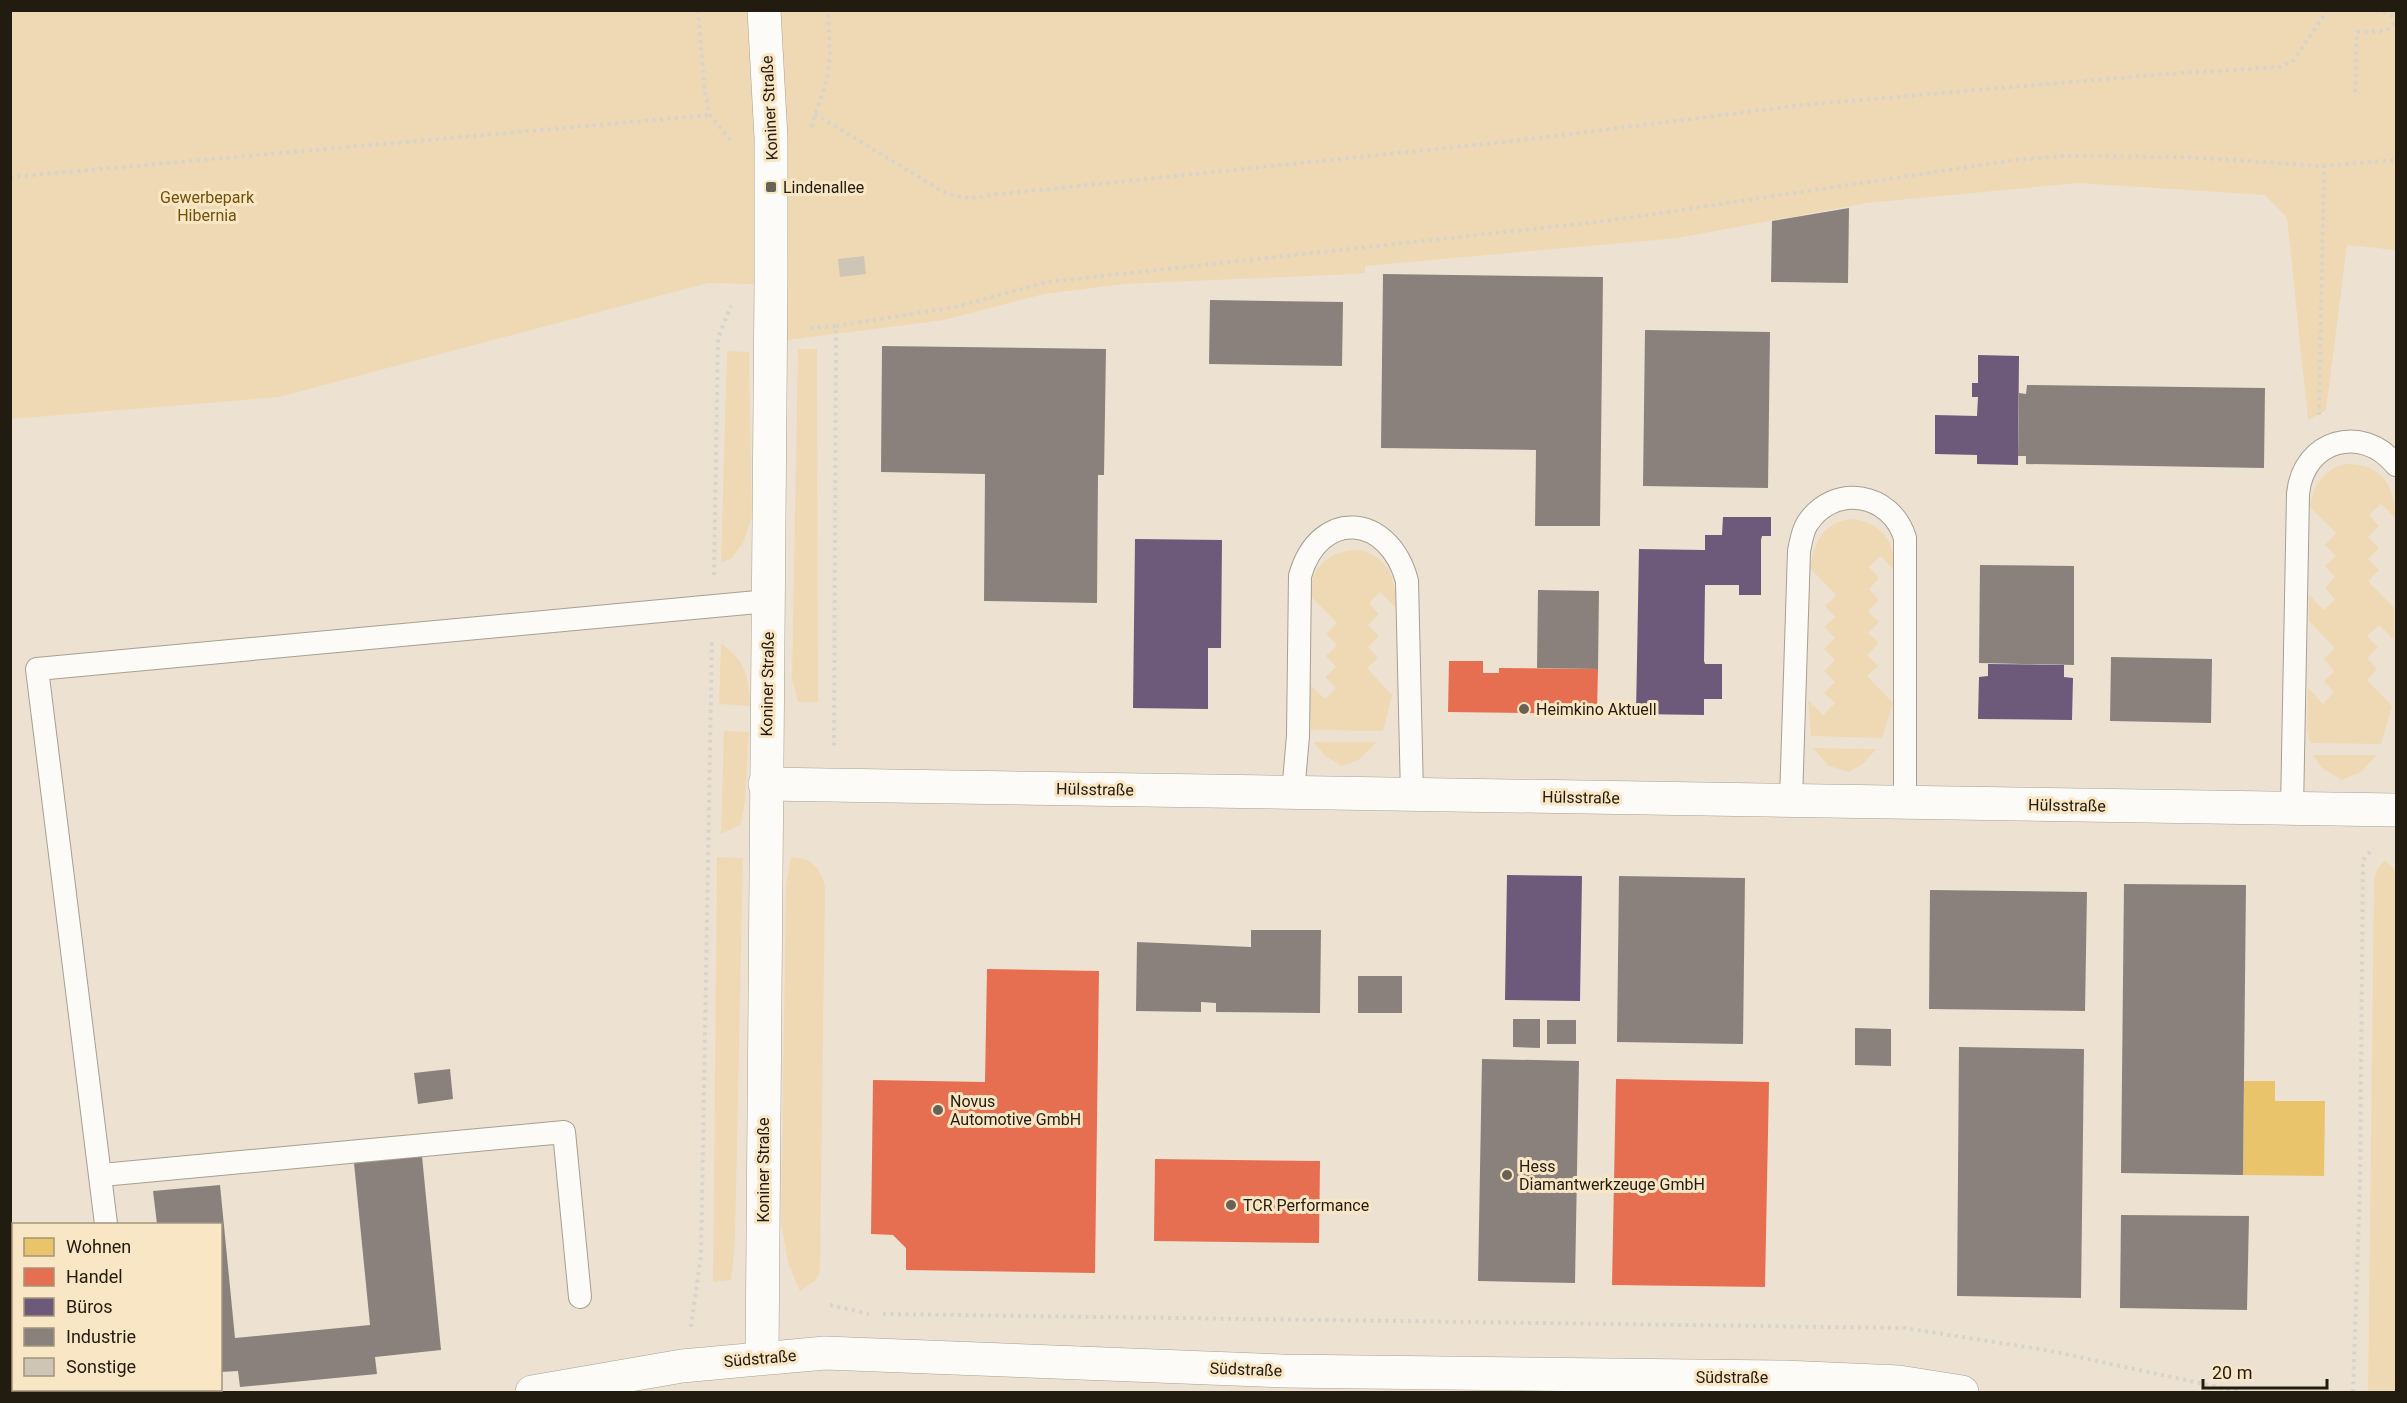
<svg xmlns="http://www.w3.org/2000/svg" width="2407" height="1403" font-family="Roboto,sans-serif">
<rect width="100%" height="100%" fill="#ede2d1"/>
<g fill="#efd9b4">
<path d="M11,11H2396V250L2347,245L2326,410L2308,420L2287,218L2265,195L2078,183L1867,203L1678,238L1365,266V273L1354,274L1124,284L1044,294L944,320L780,341V285L708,283L279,397L11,419Z"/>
<path d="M798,349H817L818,702H798L792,679Z"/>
<path d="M727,351L749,352L752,517L743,543L731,559L721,562Z"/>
<path d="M2345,464C2380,463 2396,485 2395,518L2381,504L2369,515L2379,526L2368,537L2379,548L2368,559L2379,570L2368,581L2394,608V640L2379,625L2367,636L2378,647L2367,658L2377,669L2367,680L2392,706L2381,744L2310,743L2307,728L2308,688L2323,704L2334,692L2324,681L2334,671L2324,659L2335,648L2309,621V595L2324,610L2335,599L2325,588L2335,577L2325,566L2336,556L2325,545L2336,533L2310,507C2313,485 2323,470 2345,464Z"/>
<path d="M1850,519C1880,521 1896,542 1895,571L1881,556L1869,567L1879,578L1869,589L1879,600L1868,611L1879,622L1868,633L1879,643L1867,655L1878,666L1867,676L1893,703L1882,738L1811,736L1808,700L1823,715L1835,703L1824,693L1835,682L1824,671L1835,660L1824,649L1835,638L1824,627L1835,617L1825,606L1836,595L1810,568C1815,542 1822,524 1850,519Z"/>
<path d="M1360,550C1390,558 1396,580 1396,608L1380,592L1369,603L1379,614L1368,625L1379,636L1368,647L1378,658L1367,668L1392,695L1383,731L1311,730L1308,683L1325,699L1336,688L1325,677L1336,667L1326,656L1337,645L1326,634L1337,623L1309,595C1312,565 1331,549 1360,550Z"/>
<path d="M721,643C747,664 748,674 750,706L719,704Z"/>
<path d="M724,731L749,732L745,801L741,824L721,834Z"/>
<path d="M1314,742H1377L1360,759L1342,766L1325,756Z"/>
<path d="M1813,748L1876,749L1863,764L1849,772L1829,766Z"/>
<path d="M2313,755H2377L2361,772L2342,780L2322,768Z"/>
<path d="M717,857L743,858L735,1241L731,1280L713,1282Z"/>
<path d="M791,857C812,858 822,869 825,888L820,1271L816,1280L800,1291L788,1263L781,1221L786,885Z"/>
<path d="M2385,860L2396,871V1392H2368L2374,880L2377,869Z"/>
</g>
<path fill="#e9c46a" d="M2244,1081H2275V1101H2325L2324,1176L2243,1175Z"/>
<g fill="#e76f51">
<path d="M1449,661H1483V673H1499V668L1598,669L1597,714L1448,712Z"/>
<path d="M987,969L1099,971L1095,1273L906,1270V1248L893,1235L871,1234L873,1080L985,1082Z"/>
<path d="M1616,1079L1769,1082L1765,1287L1612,1285Z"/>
<path d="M1155,1159L1320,1161L1319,1243L1154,1241Z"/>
</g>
<g fill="#6d597a">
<path d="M1978,355L2019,356L2018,465L1977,464V455L1935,454V415L1977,416L1978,397H1972V383H1978Z"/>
<path d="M1723,517H1771V536H1762L1761,540V595H1739V585H1705L1704,661L1705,664H1722V699H1704V715L1636,714L1639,549L1705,550V535H1722Z"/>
<path d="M1135,539L1222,540L1221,648H1208V709L1133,708Z"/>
<path d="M1988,664L2064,665V677L2073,678L2072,720L1978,719L1979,677L1988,676Z"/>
<path d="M1507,875L1582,876L1580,1001L1505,1000Z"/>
</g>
<g fill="#8a817c">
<path d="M1849,208L1848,283L1771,282L1772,221Z"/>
<path d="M1383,274L1603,277L1600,526H1535L1536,450L1381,448Z"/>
<path d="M1210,300L1343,302L1342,366L1209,364Z"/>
<path d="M1645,330L1770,332L1768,488L1643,486Z"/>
<path d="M882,346L1106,349L1104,475H1098L1097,603L984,601L985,474L881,472Z"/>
<path d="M2027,385L2265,388L2264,468L2026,464V456H2018L2019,393L2026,394Z"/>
<path d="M1980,565L2074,566V665L1979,663Z"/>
<path d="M1538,590L1599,591L1598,669L1537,668Z"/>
<path d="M2111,657L2212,659L2211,723L2110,721Z"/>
<path d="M1619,876L1745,878L1743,1044L1617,1042Z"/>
<path d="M2124,884L2246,885L2243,1175L2121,1173Z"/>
<path d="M1930,890L2087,892L2085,1011L1929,1009Z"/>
<path d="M1251,930H1321L1320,1013L1216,1012V1003L1201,1002V1012L1136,1011L1137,942L1251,947Z"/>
<rect x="1358" y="976" width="44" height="37"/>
<path d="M1513,1019H1540V1048L1513,1047Z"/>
<rect x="1547" y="1020" width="29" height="24"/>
<path d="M1855,1028L1891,1029V1066L1855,1065Z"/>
<path d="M1959,1047L2084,1049L2081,1298L1957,1296Z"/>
<path d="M1482,1059L1579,1061L1575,1283L1478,1281Z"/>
<path d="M450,1069L453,1099L418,1104L414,1073Z"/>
<path d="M422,1156L441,1350L375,1357L377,1374L240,1387L238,1371L220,1372V1224H157L153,1191L220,1185L235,1338L370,1325L354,1163Z"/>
<path d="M2121,1215L2249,1216L2247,1310L2120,1308Z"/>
</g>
<path fill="#cec5b7" d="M864,256L866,274L840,277L838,259Z"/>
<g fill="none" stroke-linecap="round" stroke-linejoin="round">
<defs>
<g id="service">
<path d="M1293,793L1298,736L1300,576C1319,508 1389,513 1407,581L1412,795"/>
<path d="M1791,800L1799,551C1801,542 1802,532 1807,524C1833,483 1891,492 1905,538V802"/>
<path d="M2292,809L2298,494C2303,440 2362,423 2396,465"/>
<path d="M102,1175L564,1132L580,1297"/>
<path d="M106,1224L37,669L768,601"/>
<path d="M123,1390L124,1392"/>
</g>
<path id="minor" d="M765,784L2396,810"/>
<g id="tertiary">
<path d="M762,1357L771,282V138L764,10"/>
<path d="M532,1392L682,1366L825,1353L1283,1371L1784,1377L1899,1382L1962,1392"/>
</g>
</defs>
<use href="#service" stroke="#a79f91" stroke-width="24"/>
<use href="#minor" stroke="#a79f91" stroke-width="34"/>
<use href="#tertiary" stroke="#a79f91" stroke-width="34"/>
<g stroke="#d7d4ce" stroke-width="4" stroke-dasharray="3 4.5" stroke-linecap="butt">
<path d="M698,10L705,93L710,115L731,141"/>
<path d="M2376,10L2396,17"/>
<path d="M2355,92L2357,32L2386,31L2396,22"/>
<path d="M815,114L942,191C960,199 972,199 991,195L1514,141L1802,105L2153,75L2280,67L2294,60L2327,10"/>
<path d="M811,127L827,80L830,56L828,10"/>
<path d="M10,177L710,115"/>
<path d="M836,326L955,307L1047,282L1606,221L2016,160L2062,156L2185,157L2324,166L2396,160"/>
<path d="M810,328L836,326L834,748"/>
<path d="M2319,415L2324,166"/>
<path d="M714,575L718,338L731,306"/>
<path d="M830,1305L869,1314"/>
<path d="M883,1314L1904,1328L2046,1350L2241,1392"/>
<path d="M691,1327L701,1255L712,639"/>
<path d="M2353,1392L2360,1184L2363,860L2373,848"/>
</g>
<use href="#service" stroke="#fcfbf8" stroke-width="22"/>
<use href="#minor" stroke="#fcfbf8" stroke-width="33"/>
<use href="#tertiary" stroke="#fcfbf8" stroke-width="33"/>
</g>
<g fill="#696153" stroke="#f9e6c5" stroke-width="2">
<rect x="765" y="181" width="12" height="12" rx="3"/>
<circle cx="1524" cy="709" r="6"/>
<circle cx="938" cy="1110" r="6"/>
<circle cx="1507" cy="1175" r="6"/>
<circle cx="1231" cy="1205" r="6"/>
</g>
<g text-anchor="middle" stroke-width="6" stroke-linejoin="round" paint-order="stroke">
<g font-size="16" fill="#221b0f" stroke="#f9e6c5">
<text transform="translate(769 108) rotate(-93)" y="6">Koniner Straße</text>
<text transform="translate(767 684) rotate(-89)" y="6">Koniner Straße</text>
<text transform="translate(1095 789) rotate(1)" y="6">Hülsstraße</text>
<text transform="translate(1581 797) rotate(1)" y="6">Hülsstraße</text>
<text transform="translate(2067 805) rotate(1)" y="6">Hülsstraße</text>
<text transform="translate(763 1170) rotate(-90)" y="6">Koniner Straße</text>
<text transform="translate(760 1358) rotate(-5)" y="6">Südstraße</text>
<text transform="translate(1246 1369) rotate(2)" y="6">Südstraße</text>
<text x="1732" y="1383">Südstraße</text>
</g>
<g font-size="16" fill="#221b0f" stroke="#f9e6c5" text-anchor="start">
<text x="783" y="193">Lindenallee</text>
<text x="1536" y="715">Heimkino Aktuell</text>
<text x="950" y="1107">Novus<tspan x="950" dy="18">Automotive GmbH</tspan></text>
<text x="1519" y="1172">Hess<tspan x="1519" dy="18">Diamantwerkzeuge GmbH</tspan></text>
<text x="1243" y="1211">TCR Performance</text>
</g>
<g font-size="16" fill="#715208" stroke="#f9e6c5">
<text x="207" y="203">Gewerbepark<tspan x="207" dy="18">Hibernia</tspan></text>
</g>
</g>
<rect width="2407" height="1403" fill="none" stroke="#221b0f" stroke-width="24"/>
<rect x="12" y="1223" width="210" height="168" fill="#f9e6c5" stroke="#a3957c" stroke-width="1.5"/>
<rect x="24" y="1238" width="30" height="18" fill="#e9c46a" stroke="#a3957c" stroke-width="1.5"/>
<text x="66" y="1253" font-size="18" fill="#221b0f">Wohnen</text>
<rect x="24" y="1268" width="30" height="18" fill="#e76f51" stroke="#a3957c" stroke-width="1.5"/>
<text x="66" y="1283" font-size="18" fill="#221b0f">Handel</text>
<rect x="24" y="1298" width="30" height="18" fill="#6d597a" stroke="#a3957c" stroke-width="1.5"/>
<text x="66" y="1313" font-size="18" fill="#221b0f">Büros</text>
<rect x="24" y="1328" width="30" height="18" fill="#8a817c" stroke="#a3957c" stroke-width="1.5"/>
<text x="66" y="1343" font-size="18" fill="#221b0f">Industrie</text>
<rect x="24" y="1358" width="30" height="18" fill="#cec5b7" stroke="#a3957c" stroke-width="1.5"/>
<text x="66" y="1373" font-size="18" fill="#221b0f">Sonstige</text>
<path d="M2203 1379v9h124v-9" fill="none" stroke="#221b0f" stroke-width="3"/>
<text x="2212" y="1379" font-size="18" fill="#221b0f" stroke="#f9e6c5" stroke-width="4.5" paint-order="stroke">20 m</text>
</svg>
